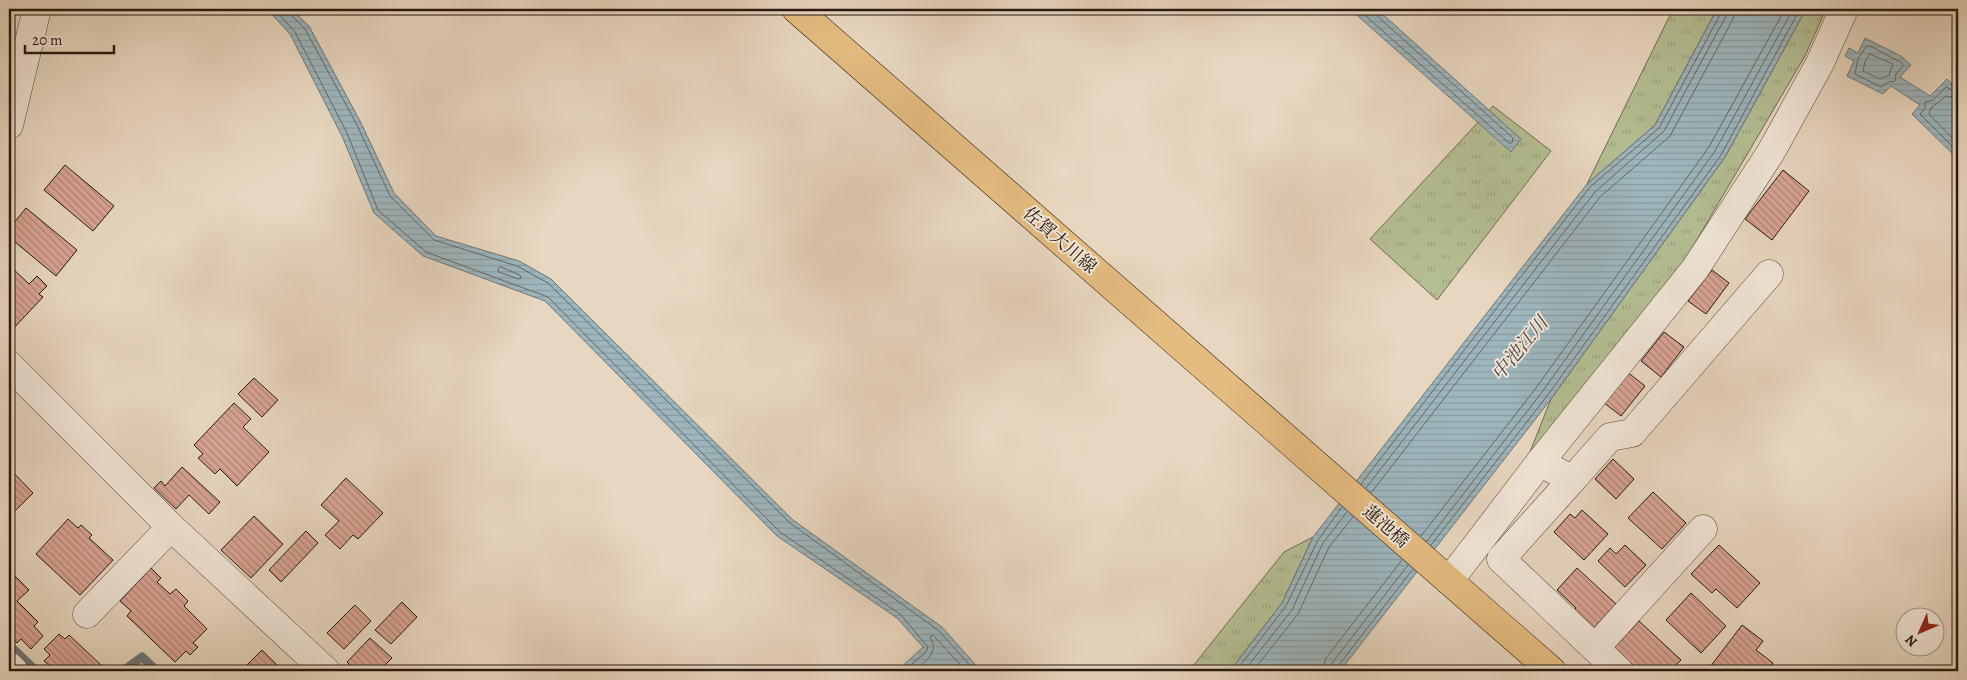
<svg xmlns="http://www.w3.org/2000/svg" width="1967" height="680" font-family="Alegreya,'Noto Serif JP',serif">
<defs>
<pattern id="grass-tufts" width="24" height="20" patternUnits="userSpaceOnUse" patternTransform="scale(1.25)"><rect width="24" height="20" fill="#b4be93"/><path d="M3 7l-1-3M5 7V3M7 7l1-3M15 17l-1-3M17 17v-4M19 17l1-3" fill="none" stroke="#9ba37e"/></pattern>
<pattern id="water-rules" width="6" height="5" patternUnits="userSpaceOnUse" patternTransform="scale(1.25)"><rect width="6" height="5" fill="#9eb6be"/><path d="M0 2.5h6" fill="none" stroke="#889ca2"/></pattern>
<pattern id="building-back-hatch" width="6" height="6" patternUnits="userSpaceOnUse" patternTransform="scale(1.25)"><rect width="6" height="6" fill="#d9a494"/><path d="M-1 5l2 2M0 0l6 6M5-1l2 2" fill="none" stroke="#b08577"/></pattern>
</defs>
<rect width="100%" height="100%" fill="#e8d7c0"/>
<filter id="stains"><feTurbulence type="fractalNoise" baseFrequency=".004" numOctaves="4"/><feColorMatrix values="0 0 0 0 .2 0 0 0 0 .09 0 0 0 0 .02 0 0 0 .5 -.17"/></filter>
<radialGradient id="worn" r=".72"><stop offset=".6" stop-color="#630" stop-opacity="0"/><stop offset="1" stop-color="#630" stop-opacity=".3"/></radialGradient>
<g fill="url(#grass-tufts)" stroke="#6e6c50">
<path d="M1673,9H1717L1655,125L1587,184Z"/>
<path d="M1806,9H1826L1805,56L1685,260L1528,457L1551,399L1725,157Z"/>
<path d="M1493,106L1551,151L1437,300L1370,239Z"/>
<path d="M1313,537L1282,603L1230,671H1189L1284,552Z"/>
</g>
<g fill="url(#water-rules)" stroke="#6e7778">
<path d="M267,9H291L309,26L361,123L394,193L436,236L519,261L551,279L793,520L942,627L981,671H897L923,647L897,618L777,536L545,301L423,256L374,213L342,136L290,34Z"/>
<path d="M1350,9H1377L1521,139L1511,152Z"/>
<path d="M1717,9H1806L1725,157L1551,399L1340,671H1230L1282,603L1313,537L1587,184L1655,125Z"/>
<path d="M1865,38L1901,56L1911,65L1900,77L1930,96L1947,79L1958,90V159L1912,114L1920,105L1891,86L1883,94L1847,76L1854,61L1845,56L1849,48L1858,53Z"/>
</g>
<g fill="none" stroke-linecap="round" stroke-linejoin="round">
<g stroke="#626866" stroke-width="1">
<path d="M274,9L295,32L347,133L378,210L426,252L548,297L780,532L900,614L928,647L926,652L904,671"/>
<path d="M288,9L290,14L305,29L357,125L390,196L434,240L517,266L548,283L790,523L939,631L975,671"/>
<path d="M1358,9L1509,143H1512L1513,138L1376,15L1374,9"/>
<path d="M1867,46H1870L1902,63L1903,66L1896,74L1895,81L1889,82L1881,87L1855,74L1858,59Z"/>
<path d="M1870,54L1893,64L1889,75L1880,79L1863,71L1865,62Z"/>
<path d="M1958,93L1946,87L1933,100L1925,102V108L1920,114L1958,152"/>
<path d="M1958,99L1946,96L1931,108L1929,114L1958,144"/>
<path d="M501,267L520,275L521,278L518,279L499,272L498,269Z"/>
<path d="M1361,484L1590,187L1659,128L1721,13V9"/>
<path d="M1366,488L1595,192L1664,131L1726,16L1728,9"/>
<path d="M1371,493L1600,197L1670,136L1733,19L1735,9"/>
<path d="M1421,536L1536,388L1709,147L1785,9"/>
<path d="M1427,541L1542,392L1715,151L1793,9"/>
<path d="M1431,545L1547,396L1721,155L1800,9"/>
<path d="M914,671C925,661 940,653 930,637L933,635L966,671"/>
<path d="M1236,671L1286,606L1318,540L1342,507"/>
<path d="M1244,671L1292,610L1323,543L1347,512"/>
<path d="M1253,671L1298,614L1329,547L1353,517"/>
<path d="M1322,671L1326,658L1402,560"/>
<path d="M1330,671L1332,663L1408,565"/>
<path d="M1336,671L1338,666L1413,569"/>
</g>
<g stroke="#6e7778" stroke-width="9">
<path d="M9,645L36,671"/>
<path d="M123,671L142,657L157,671"/>
</g>
</g>
<g fill="url(#building-back-hatch)" stroke="#27190e">
<path d="M65,165L114,206L93,231L44,190Z"/>
<path d="M1783,170L1809,191L1772,240L1745,219Z"/>
<path d="M26,208L77,250L56,276L9,237V229Z"/>
<path d="M9,265L29,284L37,276L47,286L39,294L43,297L11,331L9,329Z"/>
<path d="M1712,270L1729,283L1706,314L1688,301Z"/>
<path d="M1664,332L1684,347L1661,377L1641,361Z"/>
<path d="M1626,371L1645,386L1621,416L1603,402Z"/>
<path d="M254,378L278,400L262,417L238,394Z"/>
<path d="M234,403L251,419L243,427L269,452L237,486L220,469L215,474L198,458L203,454L194,445Z"/>
<path d="M1613,459L1634,479L1616,499L1595,479Z"/>
<path d="M182,467L220,502L209,514L189,495L176,509L154,488L161,481L165,486Z"/>
<path d="M9,468L33,493L9,517Z"/>
<path d="M346,478L383,513L358,539L353,535L340,549L325,535L339,521L321,505Z"/>
<path d="M1653,492L1686,523L1662,549L1628,518Z"/>
<path d="M1582,510L1608,534L1584,560L1554,532L1570,514L1575,518Z"/>
<path d="M254,516L283,544L251,578L221,550Z"/>
<path d="M68,519L78,528L81,525L92,535L89,538L113,560L80,595L36,554Z"/>
<path d="M306,531L318,543L281,582L269,570Z"/>
<path d="M1625,545L1646,565L1625,587L1598,561L1610,548L1616,554Z"/>
<path d="M1719,545L1760,583L1737,608L1716,589L1712,593L1691,574Z"/>
<path d="M151,568L161,578L157,582L170,594L176,589L188,601L184,606L207,629L193,643L198,647L190,655L186,651L175,662L127,616L131,611L120,601Z"/>
<path d="M1577,568L1616,604L1591,631L1571,613L1576,608L1557,590Z"/>
<path d="M9,570L29,590L17,601L38,622L34,626L43,636L31,649L21,639L17,643L9,634Z"/>
<path d="M1691,593L1726,626L1701,653L1666,620Z"/>
<path d="M402,602L417,617L391,644L375,630Z"/>
<path d="M355,605L371,621L344,649L327,633Z"/>
<path d="M1639,621L1681,660L1670,671H1653L1646,665L1639,671L1614,648Z"/>
<path d="M1742,625L1763,641L1756,650L1773,663L1766,671H1707Z"/>
<path d="M59,634L65,639L69,635L101,665L95,671H56L44,661L50,655L44,649Z"/>
<path d="M370,638L392,658L379,671H356L347,662Z"/>
<path d="M262,650L278,666L273,671H241Z"/>
</g>
<g fill="none" stroke-linecap="round" stroke-linejoin="round">
<defs>
<g id="minor">
<path d="M9,125L37,9"/>
<path d="M9,365L171,527L326,671"/>
<path d="M1540,462L1572,480L1501,559L1619,671"/>
<path d="M1572,480L1610,437L1632,433L1769,274"/>
<path d="M1449,581L1540,462L1695,269L1771,152L1820,63L1844,9"/>
<path d="M87,614L171,527"/>
<path d="M1595,648L1703,529"/>
<path d="M9,666L14,671"/>
</g>
<path id="major" d="M796,9L1552,671"/>
</defs>
<use href="#minor" stroke="#57483a" stroke-width="29"/>
<use href="#major" stroke="#27190e" stroke-width="29"/>
<use href="#minor" stroke="#f0e5d6" stroke-width="28"/>
<use href="#major" stroke="#e4bc80" stroke-width="28"/>
</g>
<g text-anchor="middle" stroke-width="4" stroke-linejoin="round" paint-order="stroke">
<g font-size="18" fill="#27190e" stroke="#f0e5d6">
<text transform="translate(1060 240) rotate(41)" y="6">佐賀大川線</text>
<text transform="translate(1386 526) rotate(41)" y="6">蓮池橋</text>
</g>
<g font-size="19" font-style="italic" fill="#4b4843" stroke="#f0e5d6">
<text transform="translate(1519 348) rotate(-50)" y="7">中池江川</text>
</g>
</g>
<rect width="1967" height="680" fill="none" stroke="#e8d7c0" stroke-width="30"/>
<rect x="10" y="10" width="1947" height="660" fill="none" stroke="#27190e" stroke-width="2.5"/>
<rect x="15" y="15" width="1937" height="650" fill="none" stroke="#27190e"/>
<g transform="translate(1920 632) rotate(225)"><circle r="24" fill="#f0e5d6" stroke="#a09386"/>
<path d="M0-4L9 19L0 12L-9 19Z" fill="#8f2418"/>
<text y="-8" font-size="14" font-weight="bold" text-anchor="middle" fill="#27190e">N</text>
</g>
<path d="M25 45v8h89v-8" fill="none" stroke="#27190e" stroke-width="2.5"/>
<text x="32" y="45" font-size="15" fill="#27190e" stroke="#f0e5d6" stroke-width="4" paint-order="stroke">20 m</text>
<rect width="100%" height="100%" filter="url(#stains)"/>
<rect width="100%" height="100%" fill="url(#worn)"/>
</svg>
